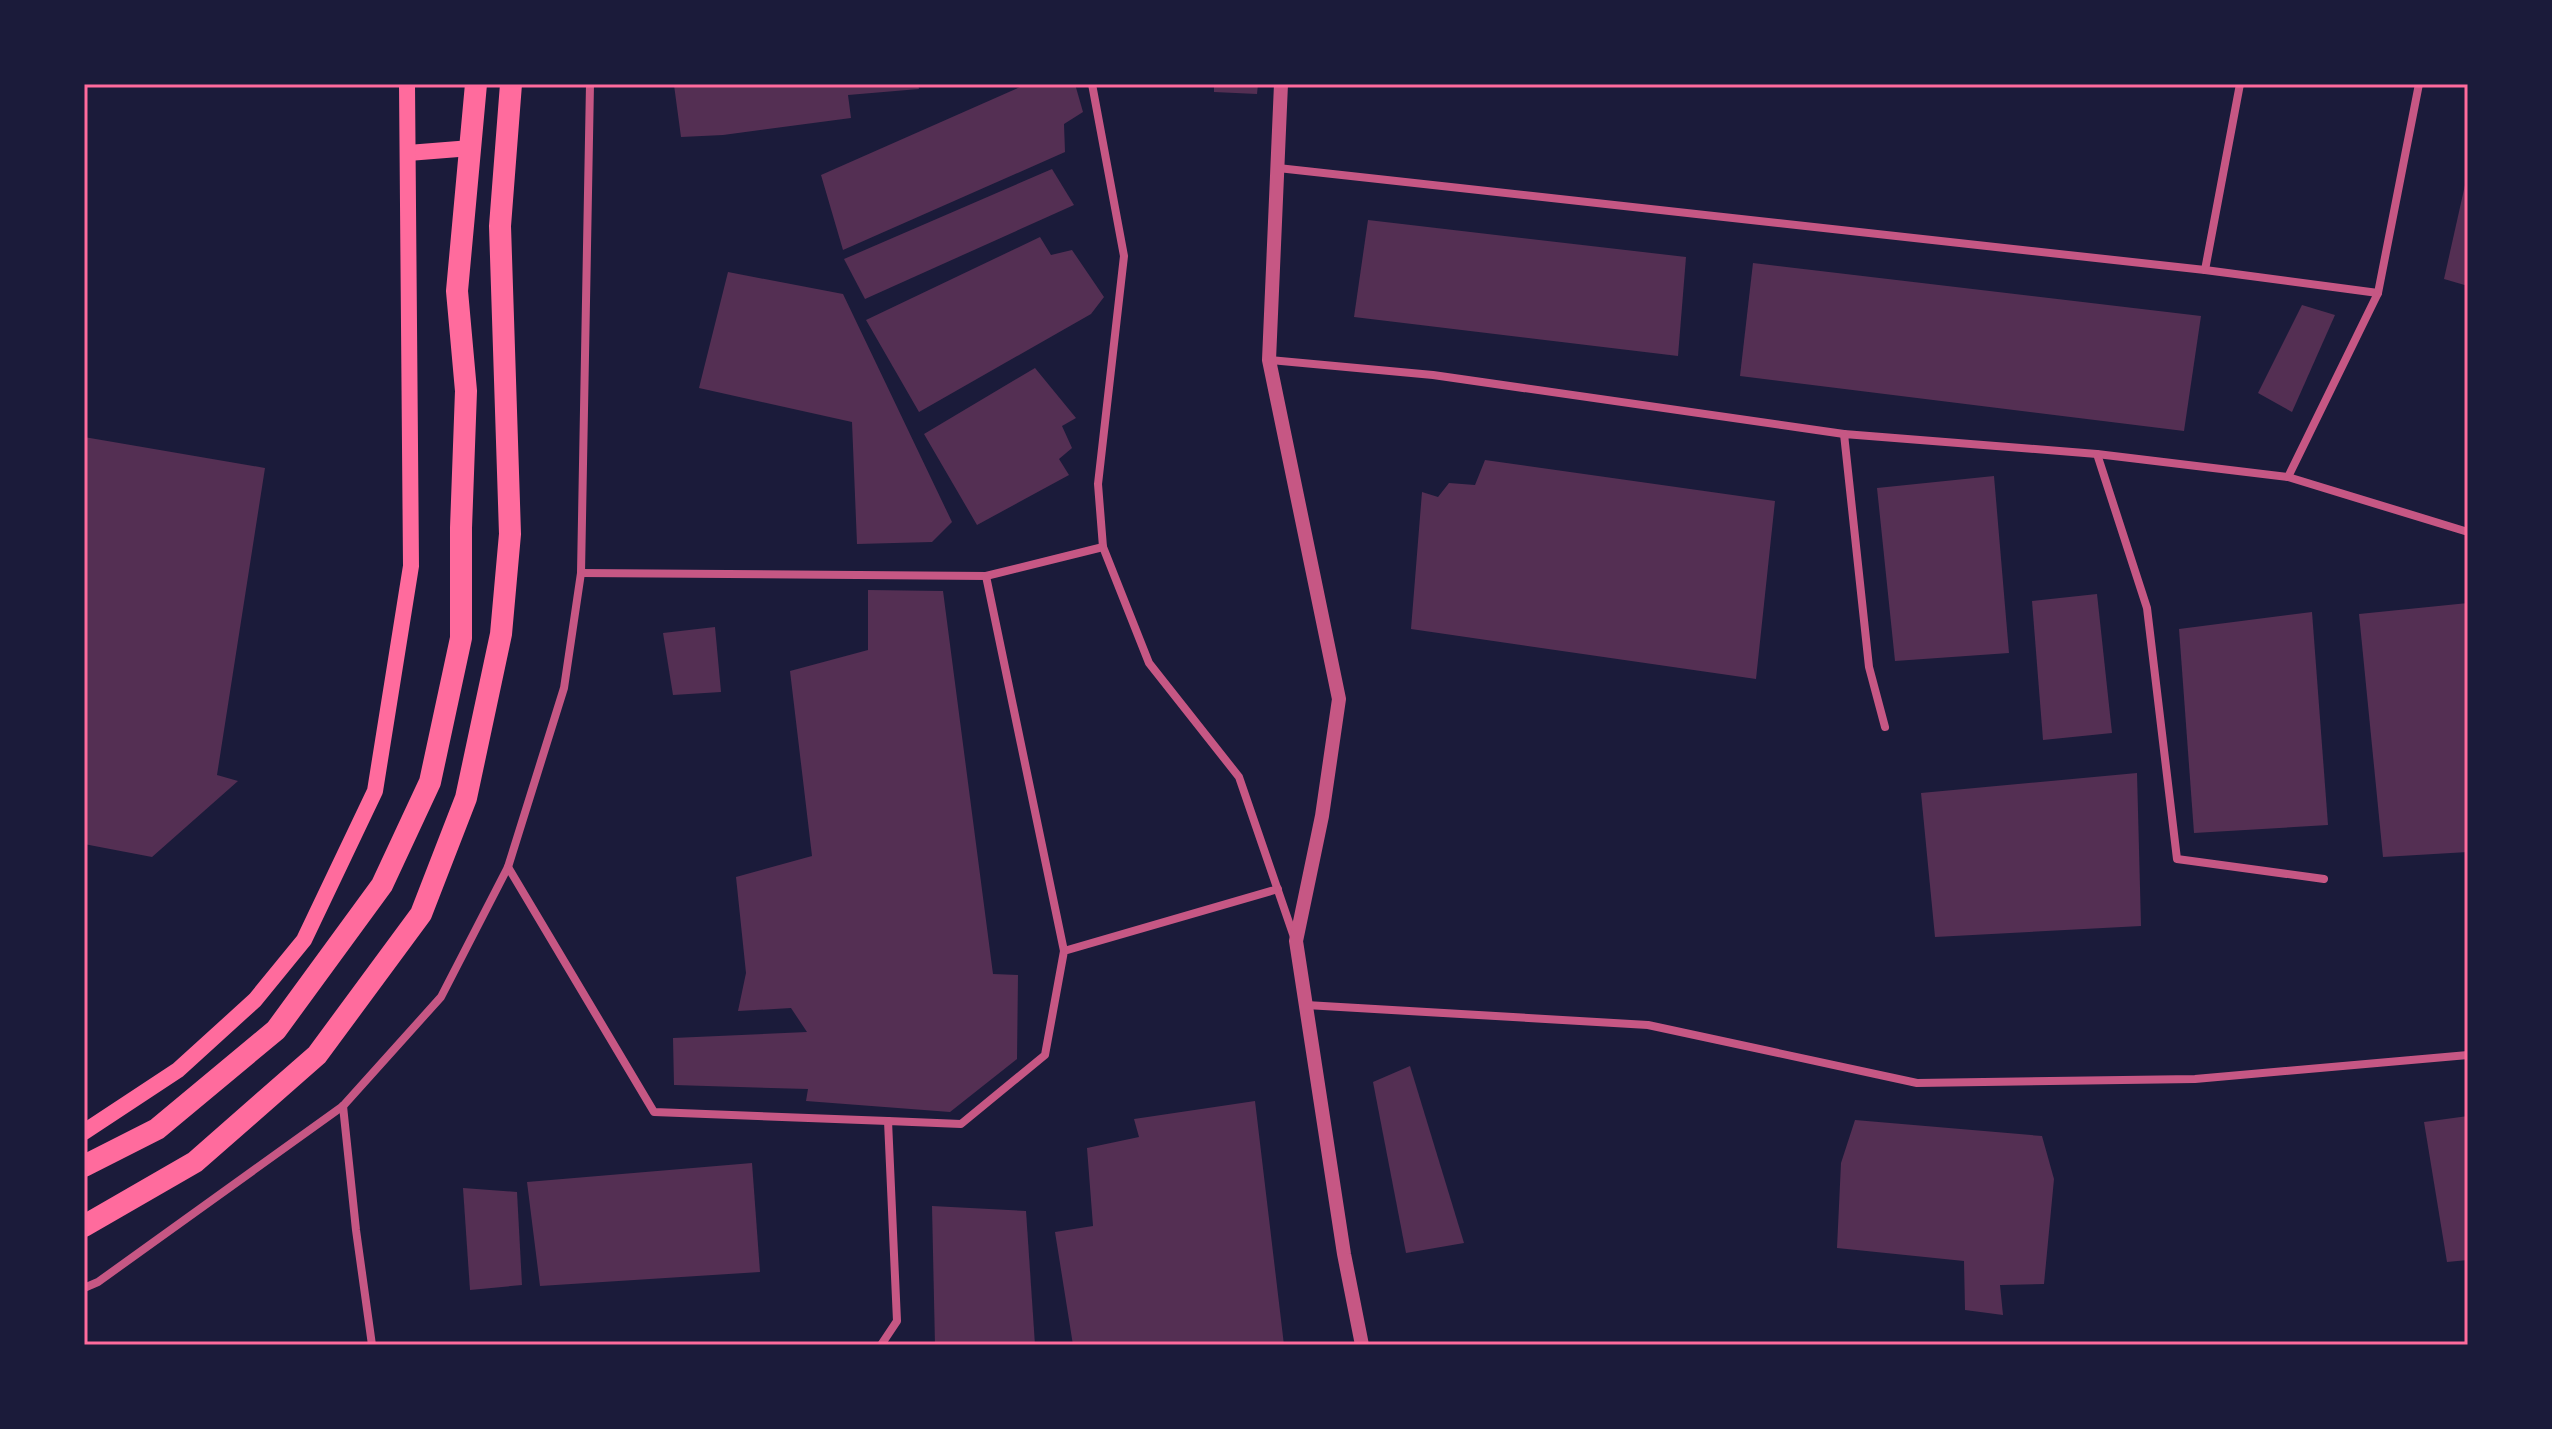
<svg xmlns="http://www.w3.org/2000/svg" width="2552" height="1429" font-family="'Open Sans',sans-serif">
<rect width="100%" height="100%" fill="#1b1b3a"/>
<g fill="#542f53">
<path d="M918,84L919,89L848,95L851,118L723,135L681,137L674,85Z"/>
<path d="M1027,84H1075L1083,112L1064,124L1065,152L843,250L821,175Z"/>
<path d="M1214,84H1258L1257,94L1214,92Z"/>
<path d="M1052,169L1074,205L865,299L844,259Z"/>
<path d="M2467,176H2468V286L2444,279Z"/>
<path d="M1368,220L1686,257L1678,356L1354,317Z"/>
<path d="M1040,237L1051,255L1072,250L1104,297L1091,314L919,412L866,320Z"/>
<path d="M1753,263L2201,316L2184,431L1740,376Z"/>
<path d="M728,272L843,294L952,522L932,542L857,544L852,422L699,388Z"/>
<path d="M2302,305L2335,315L2292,412L2258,393Z"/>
<path d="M1035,368L1076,418L1062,426L1072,448L1059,459L1069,475L977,525L924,434Z"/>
<path d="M84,437L265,468L217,775L238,781L152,857L84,844Z"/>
<path d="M1485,460L1775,501L1756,679L1411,629L1422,492L1438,497L1449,483L1475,485Z"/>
<path d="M1994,476L2009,653L1895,661L1877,488Z"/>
<path d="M868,590L943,591L993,974L1018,975L1017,1059L950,1112L806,1101L808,1089L674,1085L673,1038L807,1032L791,1008L738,1011L746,973L736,877L812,856L790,671L868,650Z"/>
<path d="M2097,594L2112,733L2043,740L2032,601Z"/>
<path d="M2468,603V852L2383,857L2359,614Z"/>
<path d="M2312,612L2328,825L2194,833L2179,629Z"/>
<path d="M715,627L721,692L673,695L663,633Z"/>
<path d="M2137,773L2141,926L1935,937L1921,793Z"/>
<path d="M1410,1066L1464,1243L1406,1253L1373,1082Z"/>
<path d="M1255,1101L1284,1345H1073L1055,1232L1093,1226L1087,1148L1139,1137L1134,1119Z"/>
<path d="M2468,1116V1260L2447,1262L2424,1122Z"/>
<path d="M1855,1120L2042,1136L2054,1179L2044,1284L2000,1285L2003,1315L1965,1310L1964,1261L1837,1248L1841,1163Z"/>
<path d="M752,1163L760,1272L540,1286L527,1182Z"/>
<path d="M463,1188L517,1192L522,1285L470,1290Z"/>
<path d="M932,1206L1026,1211L1035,1345H935Z"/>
</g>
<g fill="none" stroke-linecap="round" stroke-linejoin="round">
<g stroke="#c65784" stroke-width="8">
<path d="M1092,84L1124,256L1098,484L1103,547L1149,663L1239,777L1294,937"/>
<path d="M1278,168L2205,270L2378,293"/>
<path d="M2205,270L2240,84"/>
<path d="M1269,360L1433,375L1844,434"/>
<path d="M2097,454L2147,608L2177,859L2324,879"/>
<path d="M2288,477L2468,532"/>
<path d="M581,573L986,576L1103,547"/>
<path d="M986,576L1064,951"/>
<path d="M1885,727L1869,667L1844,434L2097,454L2288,477L2378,293L2419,84"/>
<path d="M508,867L654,1112L888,1121"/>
<path d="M1306,1005L1648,1025L1917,1083L2195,1079L2468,1055"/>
<path d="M343,1106L356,1230L372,1345"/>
<path d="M84,1288L98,1282L343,1106L441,997L508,867L564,688L581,573L590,84"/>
<path d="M881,1345L897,1321L888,1121L961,1124L1045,1055L1064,951L1278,889"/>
</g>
<path stroke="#c65784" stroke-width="14" d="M1281,84L1269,360L1339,699L1322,816L1296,941L1344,1254L1362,1345"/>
<g stroke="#ff6b9d" stroke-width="16">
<path d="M408,153L471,148"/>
<path d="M84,1132L178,1070L255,1000L304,940L375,791L411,566L407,84"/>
</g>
<g stroke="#ff6b9d" stroke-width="22">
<path d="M84,1166L157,1129L276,1030L382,885L430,782L461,638V528L466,391L457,291L476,84"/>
<path d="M84,1226L195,1162L317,1055L421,914L466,798L501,634L510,534L500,226L511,84"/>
</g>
</g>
<rect width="2552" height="1429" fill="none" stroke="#1b1b3a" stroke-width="172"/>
<rect x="86" y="86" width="2380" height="1257" fill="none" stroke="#ff6b9d" stroke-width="3"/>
</svg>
